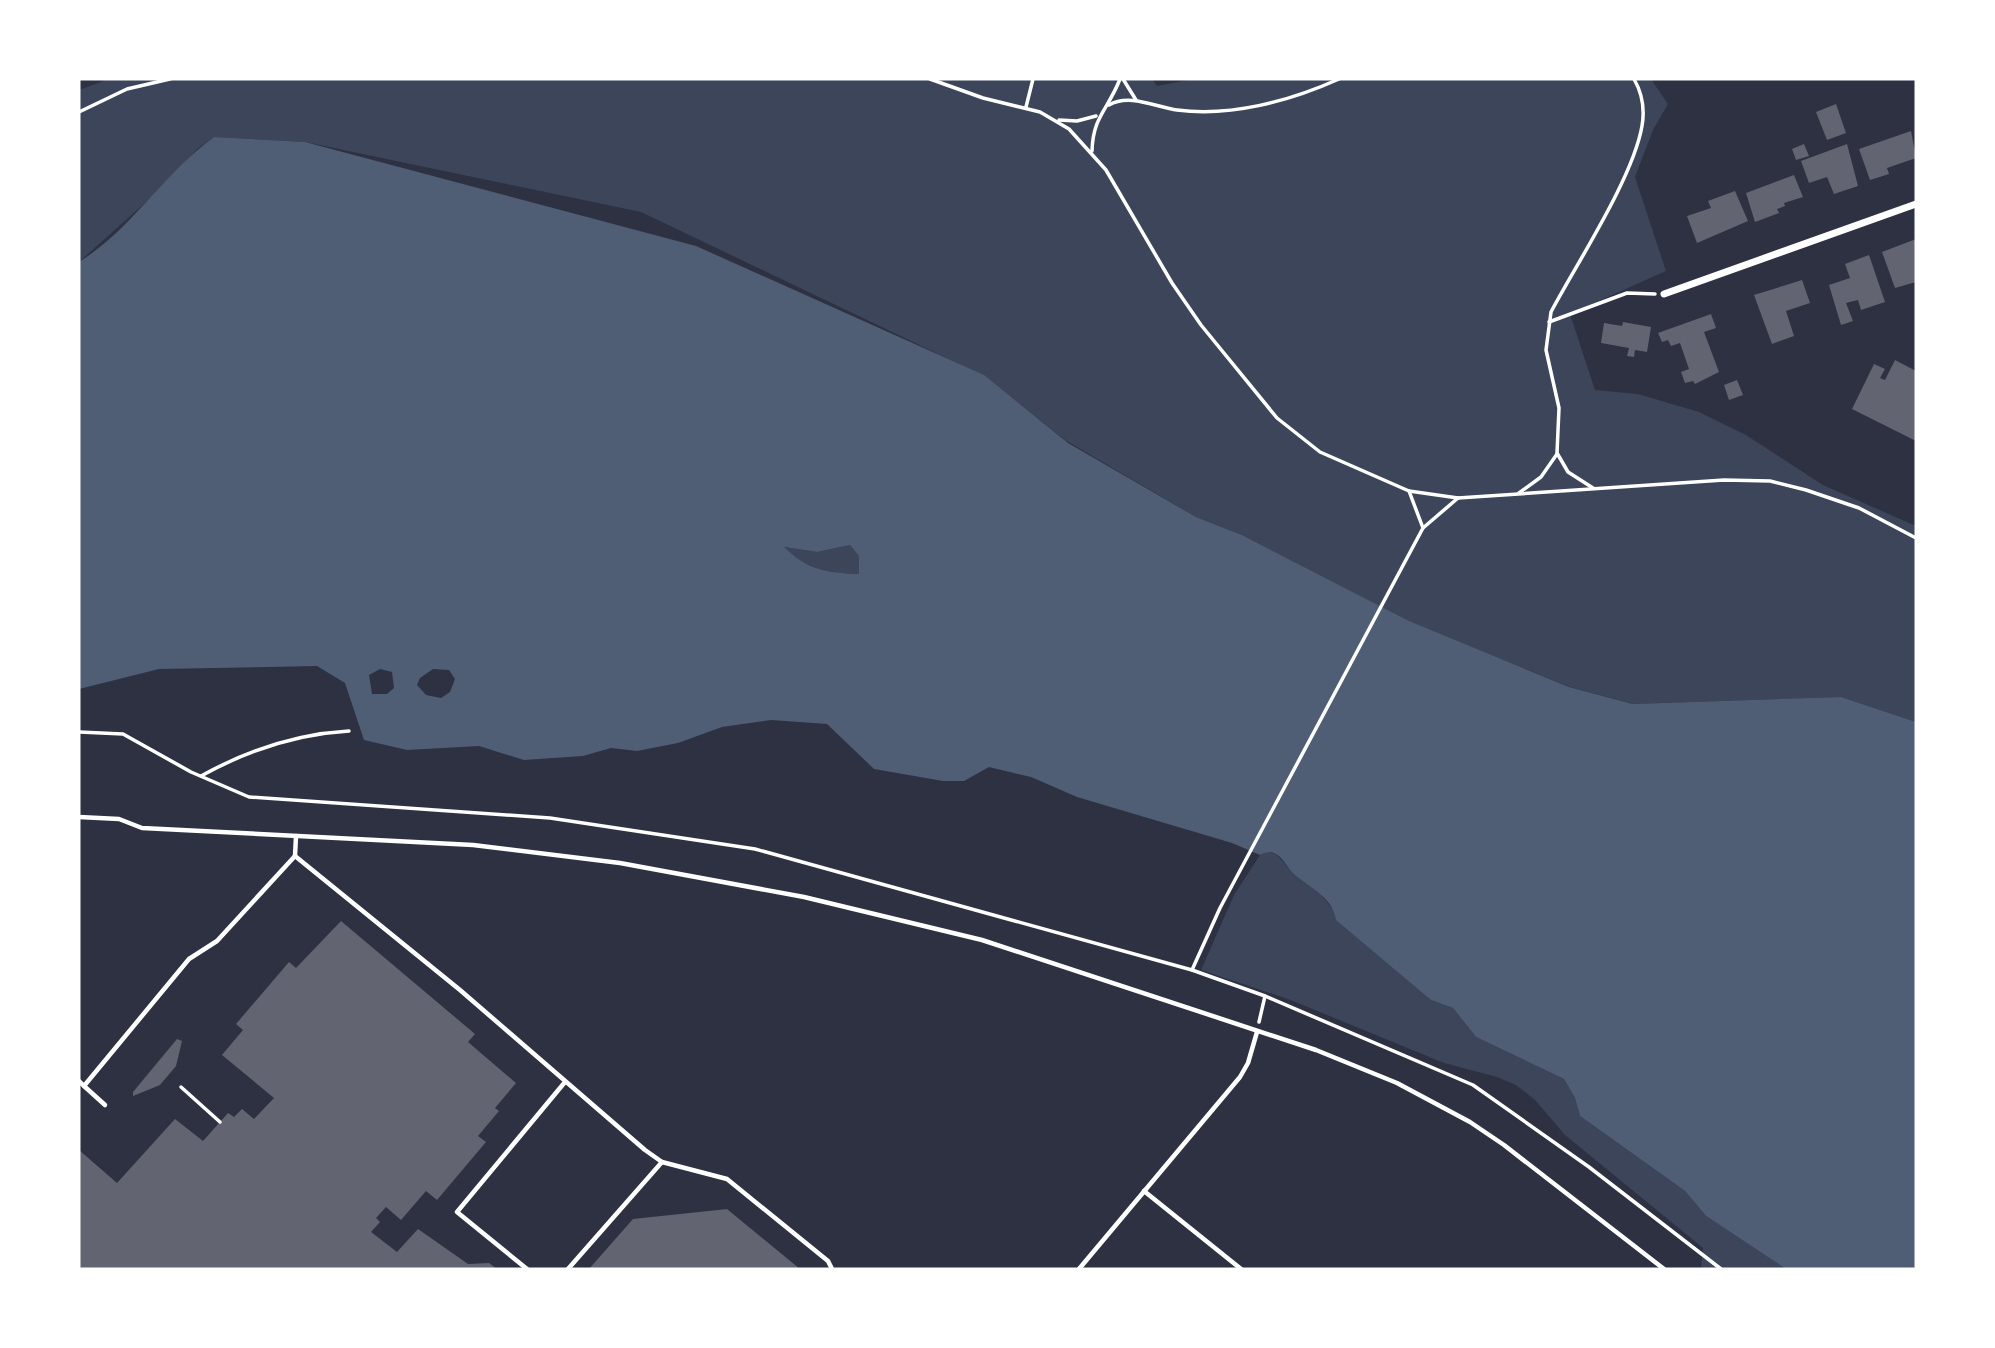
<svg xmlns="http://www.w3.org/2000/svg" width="1995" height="1348" font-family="'Space Grotesk',sans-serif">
<rect width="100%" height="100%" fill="#2d3142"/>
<g fill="#3c4559">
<path d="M109,79H1152L1157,86L1193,79H1651L1668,104L1653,130L1635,177L1666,271L1570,314L1595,390L1638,394L1699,412L1746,435L1823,485L1916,526V722L1841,697L1634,704L1570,687L1410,622L1242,535L1196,517L1065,440L984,376L641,212L305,142L214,137L197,149L165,185L79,262V90Z"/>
<path d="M850,545L859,556V574C827,573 806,569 783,547L817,552Z"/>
<path d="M1267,852L1276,854L1293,873L1319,892L1335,912L1431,1000L1453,1008L1476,1037L1564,1079L1575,1098L1580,1116L1685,1191L1706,1216L1786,1269H1701L1703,1248L1565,1135L1535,1100L1516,1085L1497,1077L1444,1063L1288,999L1201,970L1234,895L1260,855Z"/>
</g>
<path fill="#4f5d75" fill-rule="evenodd" d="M214,137L305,142L696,246L984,375L1068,443L1196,517L1242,535L1409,621L1569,687L1633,704L1841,697L1916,722V1269H1786L1706,1216L1685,1191L1580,1116L1575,1098L1564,1079L1476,1037L1453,1008L1431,1000L1336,920C1333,898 1311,888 1295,875C1288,869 1284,859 1276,854C1270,851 1265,852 1260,855L1232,843L1077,797L1031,777L989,767L964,781H943L874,769L827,724L771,720L722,727L678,743L637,751L611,748L583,756L524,760L479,746L407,750L364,740L345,683L317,666L159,669L79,689V262C131,230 165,172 214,137ZM850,545L859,556V574C828,573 807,570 784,547L817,552ZM380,669L392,672L394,688L387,694H372L369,675ZM433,669L449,670L455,679L450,692L441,698L426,695L417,685L420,678Z"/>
<g fill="#626471">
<path d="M1836,104L1846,133L1827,140L1816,112Z"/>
<path d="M1911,131L1916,158L1887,168L1889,174L1870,180L1859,149Z"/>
<path d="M1804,144L1809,156L1796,160L1792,149Z"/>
<path d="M1847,144L1858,186L1834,194L1827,177L1809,183L1801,161Z"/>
<path d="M1794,175L1803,197L1784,203L1785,206L1777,209L1779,213L1755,222L1746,193Z"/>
<path d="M1735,191L1748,221L1697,243L1687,216L1711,208L1708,201Z"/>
<path d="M1916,239V282L1895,288L1882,252Z"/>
<path d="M1869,255L1885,302L1861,310L1858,300L1846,303L1853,321L1841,325L1829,285L1850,278L1845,264Z"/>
<path d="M1802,280L1810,303L1786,311L1794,336L1772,344L1754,295Z"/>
<path d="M1711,314L1716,328L1704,332L1719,372L1695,384L1693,381L1685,383L1681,372L1689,369L1680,343L1671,346L1668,340L1662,342L1658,333Z"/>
<path d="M1623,322L1651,327L1647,352L1635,350L1634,357L1627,356L1629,348L1601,343L1604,323L1622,326Z"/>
<path d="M1895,360L1916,371V441L1852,409L1874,364L1885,369L1880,378L1885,380Z"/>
<path d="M1737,380L1743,395L1729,400L1724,385Z"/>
<path d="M341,921L475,1034L468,1042L516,1083L495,1108L499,1111L478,1136L486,1142L437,1200L426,1191L401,1220L386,1207L376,1218L380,1222L371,1232L397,1252L418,1229L468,1264L489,1263L497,1269H79V1150L117,1183L175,1119L203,1141L228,1113L234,1117L242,1109L254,1119L274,1098L222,1055L243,1030L236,1024L289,962L296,968Z"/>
<path d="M177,1039L182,1041L176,1066L160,1085L133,1096V1092Z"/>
<path d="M727,1209L800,1269H589L633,1219Z"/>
</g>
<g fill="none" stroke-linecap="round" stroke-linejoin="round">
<g stroke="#fff" stroke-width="3.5">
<path d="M930,79L983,98L1040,112L1069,129L1106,170L1172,283L1201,325L1277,418L1320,452L1409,491L1458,498L1724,480L1770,481L1806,490L1859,508L1916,538"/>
<path d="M1123,79L1136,100"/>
<path d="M1109,105C1129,93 1156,107 1177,110C1231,117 1290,101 1339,79"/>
<path d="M1026,107L1033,79"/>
<path d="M79,112L127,89L170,79"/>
<path d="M1059,120L1077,121L1096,116"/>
<path d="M1092,151C1093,116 1108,110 1120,79"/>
<path d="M1549,322L1627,293L1655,294"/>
<path d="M1593,488L1568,472L1557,453L1559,408L1546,350L1551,312C1577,263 1633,178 1642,126C1645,109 1642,93 1634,79"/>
<path d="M1409,491L1423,528"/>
<path d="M1519,493L1541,477L1557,454"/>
<path d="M79,732L123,734L191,772L249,797L550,818L755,849L1192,970L1265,996L1473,1085L1589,1167L1721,1269"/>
<path d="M201,776C248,750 295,734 349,731"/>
<path d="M1192,970L1220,908L1423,528L1458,498"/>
<path d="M1259,1022L1265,996"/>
<path d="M181,1087L220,1122"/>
</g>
<g stroke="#fff" stroke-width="4.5">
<path d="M79,817L119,819L142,828L473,845L620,863L804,897L982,940L1316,1050L1397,1083L1470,1122L1504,1145L1664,1269"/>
<path d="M295,856L460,990L645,1150L662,1162L727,1179L828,1261L832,1269"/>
<path d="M79,1081L84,1086L189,959L217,941L295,856L296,836"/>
<path d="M84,1086L105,1105"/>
<path d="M1144,1191L1241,1269"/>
<path d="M527,1269L457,1212L565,1082"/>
<path d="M568,1269L662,1162"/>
<path d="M1079,1269L1240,1077L1248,1063L1257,1032"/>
</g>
<path stroke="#fff" stroke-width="7" d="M1664,294L1916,204"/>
</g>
<rect width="1995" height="1348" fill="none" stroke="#ffffff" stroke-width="161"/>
</svg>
